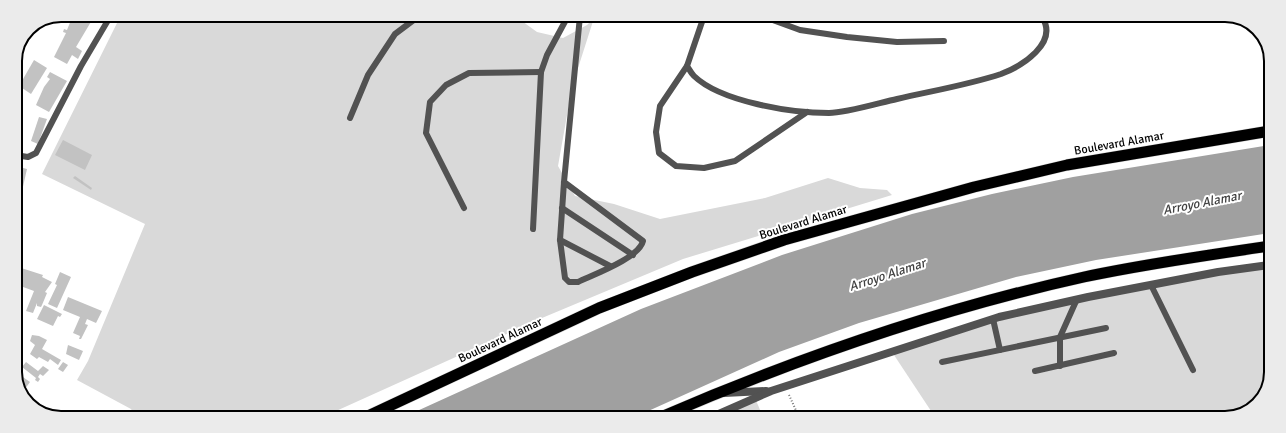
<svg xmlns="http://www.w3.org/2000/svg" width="1286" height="433" font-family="Signika,sans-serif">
<rect width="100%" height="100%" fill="#fff"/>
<g fill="#d9d9d9">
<path d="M121,15L515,16L537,32L563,38L587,25L594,18L572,87L558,166L575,196L614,204L660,219L765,198L828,178L860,188L887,190L892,195L683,259L542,318L325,416H135L131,409L77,380L88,361L145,224L42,174Z"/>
<path d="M1269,265V387L1253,409L1225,418L935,417L892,352L999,317Z"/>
<path d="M755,398L763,417H712Z"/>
</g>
<path fill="#a0a0a0" d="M1270,145V233L1096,260L1016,277L859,323L779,352L635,417L406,416L641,309L782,255L912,214L992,194L1073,177Z"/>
<g fill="#c2c2c2">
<path d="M73,15H95L76,47L82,51L78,59L72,55L67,64L54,57L66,33L63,32L64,29L67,30Z"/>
<path d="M34,60L47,68L31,94L19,86Z"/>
<path d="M50,72L67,81L49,112L36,105L44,87L50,79L47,77Z"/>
<path d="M39,117L47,119L38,144L31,141Z"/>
<path d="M63,140L92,155L85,170L55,155Z"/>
<path d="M16,166L27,169L22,191L15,189Z"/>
<path d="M75,176L92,188L91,190L73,178Z"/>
<path d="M15,266L43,275L42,277L52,282L45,292L47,293L42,305L41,307L37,306V303L33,313L26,311L34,291L15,284Z"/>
<path d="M60,272L71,277L57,308L48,304L57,285L55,284Z"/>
<path d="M68,297L102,311L96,323L87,319L85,324L88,325L81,339H79L80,336L73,333L80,317L63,310Z"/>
<path d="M44,305L62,314L60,317L58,316L53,326L37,319Z"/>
<path d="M32,335L39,336L47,340L42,349L61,360L58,365L50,359L48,362L39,357L37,359L30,354L35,345L30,341Z"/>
<path d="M17,344L23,346L19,358L15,356Z"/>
<path d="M68,345L83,351L79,360L66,354Z"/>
<path d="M26,362L38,371L43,366L49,370L43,376L40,374L38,377L40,379L38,382L35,380L36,378L22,367Z"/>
<path d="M63,362L68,365L63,372L58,369Z"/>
<path d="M20,375L30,382L22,393L17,380Z"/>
</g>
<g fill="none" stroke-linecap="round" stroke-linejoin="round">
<defs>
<g id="trunk">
<path d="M368,416L599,308L692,272L784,240L974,187L1067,165L1270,131"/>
<path d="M661,417C798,358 939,309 1084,277C1145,264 1208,255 1270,246"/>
</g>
</defs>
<use href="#trunk" stroke="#dbdbdb" stroke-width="12"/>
<path stroke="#747474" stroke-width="2" stroke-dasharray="1 2" stroke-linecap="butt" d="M789,395L799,417"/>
<g stroke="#525252" stroke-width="6">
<path d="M704,16L687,66C689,69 691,73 694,76C721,102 792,113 829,113C846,113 879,103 897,99C931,91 968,85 1001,74C1022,66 1059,43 1042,17"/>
<path d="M762,16L800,30L847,37L897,42L944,41"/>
<path d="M687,66L660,106L656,132L659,153L676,166L704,168L735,161L807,112"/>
<path d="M350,118L368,75L395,34L419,16"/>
<path d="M15,155L28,157L36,153L81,66L107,22L108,15"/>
<path d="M564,182L643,241C639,258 595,274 578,282H569L565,278L560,240L564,182L580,16"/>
<path d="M464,208L426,133L430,102L446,85L469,73L541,72"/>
<path d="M562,208L633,255"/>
<path d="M533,229L541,72L547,55L568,16"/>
<path d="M560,240L610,266"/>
<path d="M1151,285L1193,370"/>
<path d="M993,319L1000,350"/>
<path d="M942,362L1106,328"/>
<path d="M1060,366V337L1077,299"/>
<path d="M1035,371L1114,353"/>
</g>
<g stroke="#525252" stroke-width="8">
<path d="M724,393L766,391"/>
<path d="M712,417L771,391L999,317L1088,297L1218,272L1269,265"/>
</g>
<use href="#trunk" stroke="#000" stroke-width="11"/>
</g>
<g text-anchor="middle" stroke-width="4" stroke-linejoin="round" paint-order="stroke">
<g font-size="12" fill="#000" stroke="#fff">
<text transform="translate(1119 143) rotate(-10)" y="4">Boulevard Alamar</text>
<text transform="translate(803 222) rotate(-17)" y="4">Boulevard Alamar</text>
<text transform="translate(500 340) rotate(-25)" y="4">Boulevard Alamar</text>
</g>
<g font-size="13" font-style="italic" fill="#414141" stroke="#fff">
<text transform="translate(1202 202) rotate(-11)" y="5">Arroyo Alamar</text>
<text transform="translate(887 274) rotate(-18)" y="5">Arroyo Alamar</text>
</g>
</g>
<path d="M0 0H1286V433H0ZM61 22H1225A39 39 0 0 1 1264 61V372A39 39 0 0 1 1225 411H61A39 39 0 0 1 22 372V61A39 39 0 0 1 61 22Z" fill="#ebebeb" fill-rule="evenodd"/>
<path fill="none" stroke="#000" stroke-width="2" d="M61 22H1225A39 39 0 0 1 1264 61V372A39 39 0 0 1 1225 411H61A39 39 0 0 1 22 372V61A39 39 0 0 1 61 22Z"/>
</svg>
